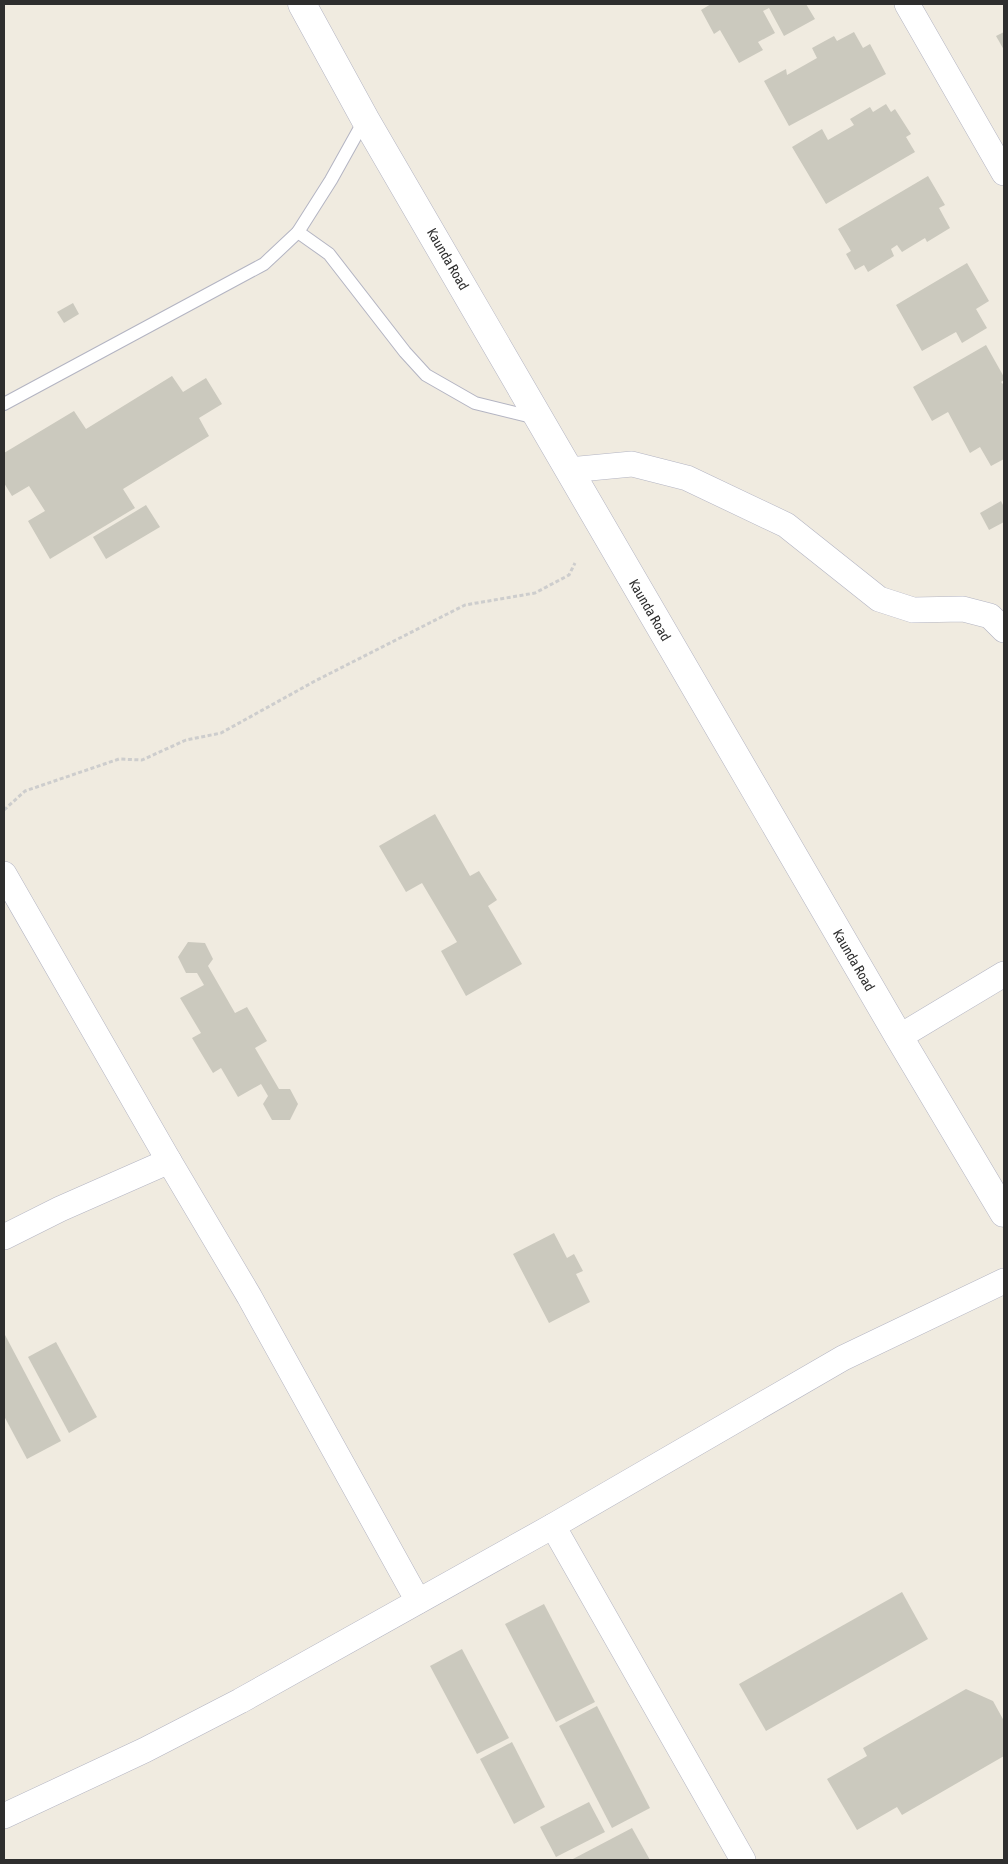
<svg xmlns="http://www.w3.org/2000/svg" width="1008" height="1864" font-family="'Asap Condensed',sans-serif">
<rect width="100%" height="100%" fill="#f0ebe0"/>
<g fill="#cbc9be">
<path d="M711,4H806L815,19L784,36L769,8L763,11L775,33L758,42L763,50L739,63L720,30L714,34L701,10Z"/>
<path d="M854,32L863,48L870,44L886,74L789,126L764,81L786,69L787,75L817,58L812,48L834,36L837,41Z"/>
<path d="M1004,32V50L996,36Z"/>
<path d="M886,104L891,112L895,109L911,134L906,137L915,152L826,204L792,147L822,129L828,140L854,125L850,119L870,107L873,112Z"/>
<path d="M928,176L945,205L939,208L950,228L927,242L925,238L902,252L897,245L891,249L894,256L868,272L864,265L855,270L846,254L851,251L838,229Z"/>
<path d="M967,263L989,301L976,309L987,328L962,343L956,332L922,351L896,305Z"/>
<path d="M73,303L79,314L64,323L57,312Z"/>
<path d="M986,345L1004,377V380L1001,382L1004,385V459L991,466L980,447L970,453L948,412L932,421L913,387Z"/>
<path d="M172,376L183,392L206,378L222,404L199,418L209,436L123,489L135,508L50,559L28,521L45,511L29,486L12,496L4,483V453L74,411L86,429Z"/>
<path d="M1001,501L1004,507V522L989,530L980,513Z"/>
<path d="M146,505L160,527L106,559L93,537Z"/>
<path d="M435,814L470,876L479,871L497,900L488,906L522,964L466,996L441,951L457,942L422,883L406,892L379,846Z"/>
<path d="M188,942L205,943L213,959L208,966L235,1013L247,1007L267,1041L255,1048L279,1089H290L298,1104L290,1120H272L263,1104L268,1096L261,1084L238,1097L221,1068L213,1073L192,1038L201,1033L180,998L204,985L197,973H186L178,957Z"/>
<path d="M554,1233L567,1258L574,1254L583,1271L576,1274L590,1302L549,1323L513,1254Z"/>
<path d="M4,1333L61,1441L27,1459L4,1416Z"/>
<path d="M56,1342L97,1417L69,1433L28,1357Z"/>
<path d="M902,1592L928,1639L766,1731L739,1684Z"/>
<path d="M544,1604L595,1702L556,1722L505,1624Z"/>
<path d="M462,1649L509,1738L477,1754L430,1666Z"/>
<path d="M966,1689L993,1701L1004,1721V1756L902,1815L897,1807L857,1830L827,1779L867,1756L863,1748Z"/>
<path d="M597,1706L650,1808L612,1828L559,1726Z"/>
<path d="M512,1742L545,1807L514,1824L480,1759Z"/>
<path d="M589,1802L605,1832L556,1857L540,1827Z"/>
<path d="M632,1828L650,1860H571Z"/>
</g>
<g fill="none" stroke-linecap="round" stroke-linejoin="round">
<defs>
<g id="service">
<path d="M298,232L329,254L405,352L426,375L475,403L536,418"/>
<path d="M4,404L264,264L298,232L331,180L365,119"/>
</g>
<g id="minor">
<path d="M907,4L1004,173"/>
<path d="M569,470L632,464L687,478L786,525L879,599L913,610L963,609L990,616L1004,630"/>
<path d="M4,874L169,1161L249,1296L418,1601"/>
<path d="M899,1037L1004,974"/>
<path d="M4,1237L60,1209L169,1161"/>
<path d="M553,1526L743,1860"/>
<path d="M4,1816L145,1750L240,1701L553,1526L843,1358L1004,1281"/>
</g>
<path id="secondary" d="M302,4L365,119L569,470L899,1037L1004,1213"/>
</defs>
<use href="#service" stroke="#b3b4c2" stroke-width="14"/>
<use href="#minor" stroke="#b3b4c2" stroke-width="26"/>
<use href="#secondary" stroke="#b3b4c2" stroke-width="29"/>
<path stroke="#cdcdcd" stroke-width="3" stroke-dasharray="4 2.5" stroke-linecap="butt" d="M4,810L25,791L119,759L142,760L186,740L221,733L315,681L465,605L535,593L569,575L575,563"/>
<use href="#service" stroke="#fff" stroke-width="12"/>
<use href="#minor" stroke="#fff" stroke-width="25"/>
<use href="#secondary" stroke="#fff" stroke-width="28"/>
</g>
<g text-anchor="middle" stroke-width="4" stroke-linejoin="round" paint-order="stroke">
<g font-size="14" fill="#2e2e2e" stroke="#fff">
<text transform="translate(448 259) rotate(60)" y="5">Kaunda Road</text>
<text transform="translate(650 610) rotate(60)" y="5">Kaunda Road</text>
<text transform="translate(854 960) rotate(60)" y="5">Kaunda Road</text>
</g>
</g>
<rect width="1008" height="1864" fill="none" stroke="#2e2e2e" stroke-width="10"/>
</svg>
